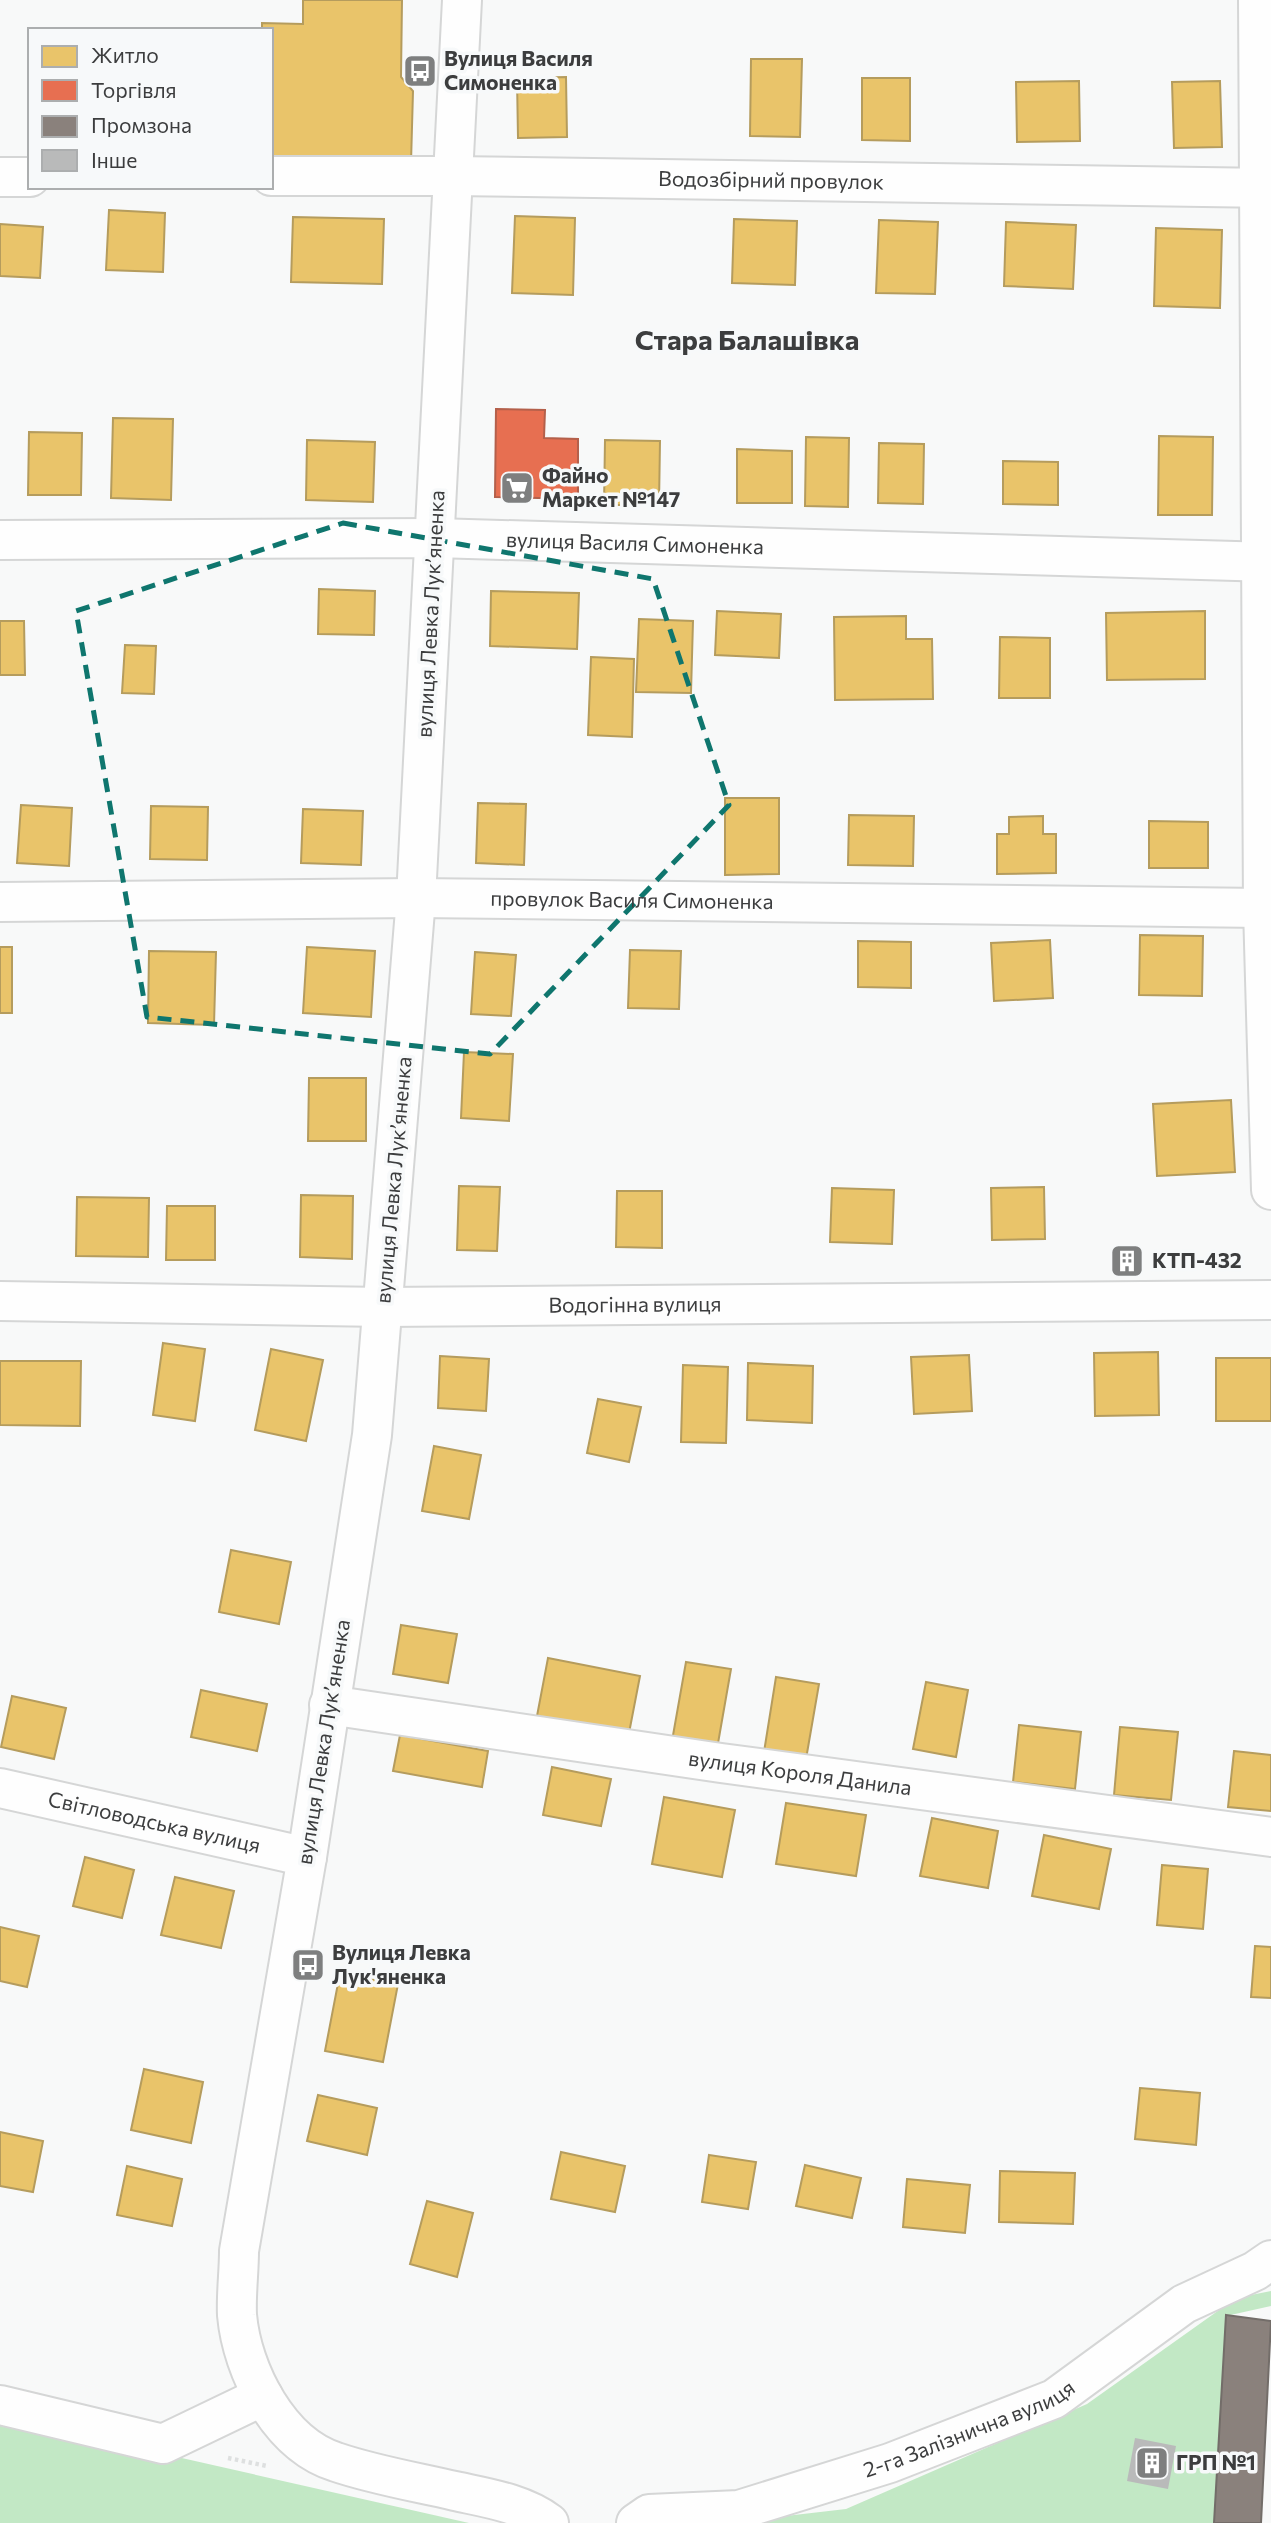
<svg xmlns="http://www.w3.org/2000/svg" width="1271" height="2523" font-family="Commissioner,sans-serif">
<rect width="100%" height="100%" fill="#f8f9f9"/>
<g fill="#c2e8c5">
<path d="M1271,2291V2306L1226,2316L1214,2523H725L846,2509L1087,2404L1236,2298Z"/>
<path d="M0,2417L469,2523H0Z"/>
</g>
<g fill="#e9c46a" stroke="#b59c5d" stroke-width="2">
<path d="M303,0H402L401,77L413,91L411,163L271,161V30H262V23L303,24Z"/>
<path d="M751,59H802L800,137L750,136Z"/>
<path d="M566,77L567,137L518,138L517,78Z"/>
<path d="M862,78H910V141L862,140Z"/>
<path d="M1079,81L1080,141L1017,142L1016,82Z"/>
<path d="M1220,81L1222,147L1174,148L1172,82Z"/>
<path d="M109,210L165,213L163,272L106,270Z"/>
<path d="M515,216L575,218L573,295L512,293Z"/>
<path d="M293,217L384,219L382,284L291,282Z"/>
<path d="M734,219L797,221L795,285L732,283Z"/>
<path d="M879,220L938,222L935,294L876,293Z"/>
<path d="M1006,222L1076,225L1073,289L1004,286Z"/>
<path d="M0,224L43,227L40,278L0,276Z"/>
<path d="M1156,228L1222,230L1220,308L1154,306Z"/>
<path d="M113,418L173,419L171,500L111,498Z"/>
<path d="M29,432L82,433L81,495H28Z"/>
<path d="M1159,436L1213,437L1212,515H1158Z"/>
<path d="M806,437L849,438L848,507L805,506Z"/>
<path d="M307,440L375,442L373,502L306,500Z"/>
<path d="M605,440L660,441L659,505H604Z"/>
<path d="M879,443L924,444L923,504L878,503Z"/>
<path d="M737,449L792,451V503H737Z"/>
<path d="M1003,461L1058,462V505L1003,504Z"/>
<path d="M319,589L375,591L374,635L318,634Z"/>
<path d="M491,591L579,593L577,649L490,646Z"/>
<path d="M717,611L781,614L779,658L715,655Z"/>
<path d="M1205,611V679L1107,680L1106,613Z"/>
<path d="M906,616V639H932L933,699L835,700L834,617Z"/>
<path d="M639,619L693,621L691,693L636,692Z"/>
<path d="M0,621H24L25,675H0Z"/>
<path d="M1000,637L1050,638V698H999Z"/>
<path d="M125,645L156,646L154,694L122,693Z"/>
<path d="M591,657L634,659L632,737L588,735Z"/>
<path d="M725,798H779V874L725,875Z"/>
<path d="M478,803L526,804L524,865L476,863Z"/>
<path d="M21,805L72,808L69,866L17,863Z"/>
<path d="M151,806L208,807L207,860L150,859Z"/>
<path d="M303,809L363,811L361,865L301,863Z"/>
<path d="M849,815L914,816L913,866L848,865Z"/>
<path d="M1043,816V834H1056V873L997,874V834H1009V817Z"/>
<path d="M1149,821L1208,822V868H1149Z"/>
<path d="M1140,935L1203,936L1202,996L1139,995Z"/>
<path d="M1050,940L1053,998L994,1001L991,943Z"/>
<path d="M858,941L911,942V988L858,987Z"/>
<rect x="0" y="947" width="12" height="66"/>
<path d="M307,947L375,951L371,1017L303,1013Z"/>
<path d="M630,950L681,951L679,1009L628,1008Z"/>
<path d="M149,951L216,952L214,1025L148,1023Z"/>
<path d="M475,952L516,955L511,1016L471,1014Z"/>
<path d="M464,1052L513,1054L509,1121L461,1118Z"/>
<path d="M309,1078H366V1141H308Z"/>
<path d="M1231,1100L1235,1172L1157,1176L1153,1104Z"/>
<path d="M459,1186L500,1187L497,1251L457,1250Z"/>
<path d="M1044,1187L1045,1239L992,1240L991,1188Z"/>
<path d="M832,1188L894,1190L892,1244L830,1242Z"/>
<path d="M617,1191H662V1248L616,1247Z"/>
<path d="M301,1195L353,1196L352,1259L300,1257Z"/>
<path d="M77,1197L149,1198L148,1257L76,1256Z"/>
<path d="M167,1206H215V1260H166Z"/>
<rect x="1117" y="1254" width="20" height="14"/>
<path d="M163,1343L205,1349L195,1421L153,1415Z"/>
<path d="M271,1349L323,1360L306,1441L255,1430Z"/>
<path d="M1158,1352L1159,1415L1095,1416L1094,1353Z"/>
<path d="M969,1355L972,1411L914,1414L911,1357Z"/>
<path d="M440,1356L489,1359L486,1411L438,1408Z"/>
<rect x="1216" y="1358" width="55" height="63"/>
<path d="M0,1361H81L80,1426L0,1425Z"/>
<path d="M748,1363L813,1366L812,1423L747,1420Z"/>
<path d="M683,1365L728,1367L726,1443L681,1442Z"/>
<path d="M598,1399L641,1407L629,1462L587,1453Z"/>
<path d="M434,1446L481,1455L469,1519L422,1511Z"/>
<path d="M231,1550L291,1562L279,1624L219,1612Z"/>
<path d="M401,1625L457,1634L448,1683L393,1674Z"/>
<path d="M548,1658L640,1676L629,1733L537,1716Z"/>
<path d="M686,1662L731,1669L717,1749L672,1741Z"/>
<path d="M776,1677L819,1684L806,1759L764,1752Z"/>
<path d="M926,1682L968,1690L956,1757L913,1749Z"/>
<path d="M201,1690L267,1704L257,1751L191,1737Z"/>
<path d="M12,1696L66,1708L54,1759L1,1747Z"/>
<path d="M1019,1725L1081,1732L1075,1789L1013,1782Z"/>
<path d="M1120,1727L1178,1732L1171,1800L1114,1795Z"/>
<path d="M400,1735L488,1751L482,1787L393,1771Z"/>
<path d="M1234,1751L1271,1755V1811L1228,1807Z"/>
<path d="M552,1767L611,1779L601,1826L543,1815Z"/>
<path d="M664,1797L735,1810L722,1877L652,1864Z"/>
<path d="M786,1803L866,1815L856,1876L776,1864Z"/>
<path d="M932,1818L998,1831L988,1888L920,1876Z"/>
<path d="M1044,1835L1111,1849L1099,1909L1032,1896Z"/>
<path d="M85,1857L134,1870L122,1918L73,1906Z"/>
<path d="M1162,1865L1208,1869L1203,1929L1157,1925Z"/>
<path d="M175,1877L234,1891L221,1948L161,1935Z"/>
<path d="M0,1927L39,1936L27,1987L0,1981Z"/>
<path d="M1255,1946L1271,1947V1998L1251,1997Z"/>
<path d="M340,1973L398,1984L383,2062L325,2051Z"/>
<path d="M144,2069L203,2082L191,2143L131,2130Z"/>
<path d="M1140,2088L1200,2093L1196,2145L1135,2139Z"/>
<path d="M318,2095L377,2108L367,2155L307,2141Z"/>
<path d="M0,2132L43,2141L33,2192L0,2186Z"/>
<path d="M561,2152L625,2166L615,2212L551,2199Z"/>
<path d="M709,2155L756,2162L748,2209L702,2202Z"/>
<path d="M805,2165L861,2178L852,2218L796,2206Z"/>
<path d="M127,2166L182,2179L172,2226L117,2215Z"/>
<path d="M1000,2171L1075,2173L1073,2224L999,2222Z"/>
<path d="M907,2179L970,2185L965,2233L903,2227Z"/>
<path d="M427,2201L473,2213L457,2277L410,2264Z"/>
</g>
<path fill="#e76f51" stroke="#b4604b" stroke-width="2" d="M496,409L545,410L544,438L578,439V499L495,497Z"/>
<path fill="#8a817c" stroke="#736d69" stroke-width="2" d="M1226,2315L1271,2321L1261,2523H1214Z"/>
<path fill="#b9baba" d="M1135,2438L1176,2446L1168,2489L1127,2481Z"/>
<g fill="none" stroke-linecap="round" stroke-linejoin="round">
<defs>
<g id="minor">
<path d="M462,0L416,898L372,1435L307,1857L239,2251C239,2272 236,2294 237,2315C242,2371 279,2444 336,2462C374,2475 416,2482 455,2491C487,2498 522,2503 549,2523"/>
<path d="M1258,0L1263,908L1271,1190"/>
<path id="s1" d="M271,176H452L1271,188"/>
<path d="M0,177H30"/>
<path id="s2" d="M0,540L435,538L1271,562"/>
<path id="s3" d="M0,902L416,898L1263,908"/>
<path id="s4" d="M0,1301L384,1307L1271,1300"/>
<path id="s5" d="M329,1705L721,1763L1271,1837"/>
<path id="s6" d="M0,1788L307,1857"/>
<path d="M0,2405L163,2444L263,2396"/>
<path id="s7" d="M636,2523L649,2514L739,2510L890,2463L1054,2399L1184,2304L1255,2271L1271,2260"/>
</g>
</defs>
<use href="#minor" stroke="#d5d6d6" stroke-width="42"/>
<path stroke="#dee0e0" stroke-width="4.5" stroke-dasharray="3.5 3.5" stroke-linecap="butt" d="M228,2458L267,2466"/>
<use href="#minor" stroke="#fefefe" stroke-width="38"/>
</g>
<path fill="none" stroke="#0f766e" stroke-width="5" stroke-dasharray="14 9" stroke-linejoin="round" d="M343,523L653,579L729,805L490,1054L147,1017L76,611Z"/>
<defs>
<symbol id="bus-square" viewBox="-11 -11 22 22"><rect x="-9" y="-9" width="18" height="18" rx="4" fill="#7e7f7f" stroke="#f7f9fa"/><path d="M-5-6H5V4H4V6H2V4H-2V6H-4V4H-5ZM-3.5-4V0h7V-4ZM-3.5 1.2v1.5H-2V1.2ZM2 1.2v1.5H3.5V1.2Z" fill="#fff"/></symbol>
<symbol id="supermarket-square" viewBox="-11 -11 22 22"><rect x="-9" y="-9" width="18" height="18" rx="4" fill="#7e7f7f" stroke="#f7f9fa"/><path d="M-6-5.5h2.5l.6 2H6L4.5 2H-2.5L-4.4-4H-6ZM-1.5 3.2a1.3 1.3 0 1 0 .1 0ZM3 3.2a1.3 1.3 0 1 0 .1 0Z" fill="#fff"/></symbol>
<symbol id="building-square" viewBox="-11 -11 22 22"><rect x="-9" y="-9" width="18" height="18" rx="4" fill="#7e7f7f" stroke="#f7f9fa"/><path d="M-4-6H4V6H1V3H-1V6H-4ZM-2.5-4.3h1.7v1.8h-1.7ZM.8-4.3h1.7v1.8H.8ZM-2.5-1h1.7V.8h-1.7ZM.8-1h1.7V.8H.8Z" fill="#fff"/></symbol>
</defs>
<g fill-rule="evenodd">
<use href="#bus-square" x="401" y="52" width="38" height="38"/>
<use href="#supermarket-square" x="498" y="469" width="38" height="38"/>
<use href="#building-square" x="1108" y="1242" width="38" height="38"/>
<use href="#bus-square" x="289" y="1946" width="38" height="38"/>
<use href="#building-square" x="1133" y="2444" width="38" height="38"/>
</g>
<g text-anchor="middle" stroke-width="7" stroke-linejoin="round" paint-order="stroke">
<g font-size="21" font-weight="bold" fill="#3c3d3e" stroke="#f7f9fa" text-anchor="start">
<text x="444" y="66">Вулиця Василя<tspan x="444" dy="24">Симоненка</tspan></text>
<text x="542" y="483">Файно<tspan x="542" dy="24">Маркет №147</tspan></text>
<text x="1152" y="1268">КТП-432</text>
<text x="332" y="1960">Вулиця Левка<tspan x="332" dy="24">Лук'яненка</tspan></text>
<text x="1176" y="2470">ГРП №1</text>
</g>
<g font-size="21" fill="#3c3d3e" stroke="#f7f9fa">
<text dy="7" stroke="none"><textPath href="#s1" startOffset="500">Водозбірний провулок</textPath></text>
<text dy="7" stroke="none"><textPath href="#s2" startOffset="635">вулиця Василя Симоненка</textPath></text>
<text transform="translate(431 614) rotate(-87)" y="7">вулиця Левка Лукʼяненка</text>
<text dy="7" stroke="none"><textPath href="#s3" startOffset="632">провулок Василя Симоненка</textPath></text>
<text transform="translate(394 1180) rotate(-85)" y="7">вулиця Левка Лукʼяненка</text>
<text dy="7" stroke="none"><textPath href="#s4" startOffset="635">Водогінна вулиця</textPath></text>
<text transform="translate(324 1742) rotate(-81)" y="7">вулиця Левка Лукʼяненка</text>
<text dy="7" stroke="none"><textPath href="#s5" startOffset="476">вулиця Короля Данила</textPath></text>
<text dy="7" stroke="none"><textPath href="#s6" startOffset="158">Світловодська вулиця</textPath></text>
<text dy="7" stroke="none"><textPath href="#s7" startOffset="350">2-га Залізнична вулиця</textPath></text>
</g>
<g font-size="28" font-weight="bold" fill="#3c3d3e" stroke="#f7f9fa">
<text x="747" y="350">Стара Балашівка</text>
</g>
</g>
<rect x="28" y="28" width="245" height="161" fill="#f7f9fa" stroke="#acaeaf" stroke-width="2"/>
<rect x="42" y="46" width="35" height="21" fill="#e9c46a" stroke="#acaeaf" stroke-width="2"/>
<text x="91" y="63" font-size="21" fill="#3c3d3e">Житло</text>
<rect x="42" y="80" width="35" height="21" fill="#e76f51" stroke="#acaeaf" stroke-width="2"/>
<text x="91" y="98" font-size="21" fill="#3c3d3e">Торгівля</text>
<rect x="42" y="116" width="35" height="21" fill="#8a817c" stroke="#acaeaf" stroke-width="2"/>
<text x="91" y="133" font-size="21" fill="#3c3d3e">Промзона</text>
<rect x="42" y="150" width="35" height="21" fill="#b9baba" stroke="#acaeaf" stroke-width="2"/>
<text x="91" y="168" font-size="21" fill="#3c3d3e">Інше</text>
</svg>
